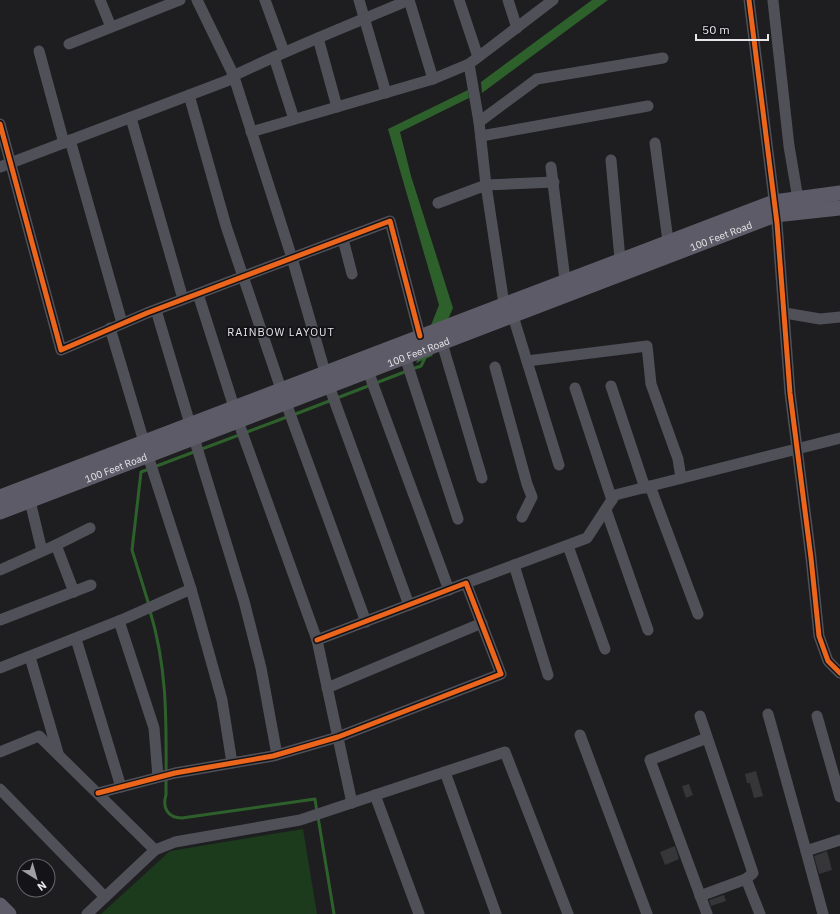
<svg xmlns="http://www.w3.org/2000/svg" width="840" height="914" font-family="'IBM Plex Sans',sans-serif">
<rect width="100%" height="100%" fill="#1e1e21"/>
<path fill="#1c3b1c" d="M303,829L317,914H101L170,851Z"/>
<g fill="#2d602b">
<path d="M592,0H608L482,93L481,82Z"/>
<path d="M468,90L469,98L400,132L411,176L453,308L432,356L416,363L439,305L388,129Z"/>
</g>
<g fill="none" stroke-linecap="round" stroke-linejoin="round">
<g stroke="#2d602b" stroke-width="3">
<path d="M412,369L421,366L426,356"/>
<path d="M293,415L407,371"/>
<path d="M154,467L287,417"/>
<path d="M149,605L132,550L141,472L149,469"/>
<path d="M150,611C169,673 166,731 166,795C162,808 168,818 182,818L315,799L317,812"/>
<path d="M318,817L334,914"/>
</g>
</g>
<g fill="#363638">
<path d="M756,771L763,796L754,798L750,783H747L745,774Z"/>
<path d="M689,784L693,795L686,798L682,786Z"/>
<path d="M675,846L679,859L665,865L660,852Z"/>
<path d="M827,851L832,870L819,874L814,856Z"/>
<path d="M724,895L726,901L711,906L709,900Z"/>
</g>
<g fill="none" stroke-linecap="round" stroke-linejoin="round">
<g stroke="#505059" stroke-width="11">
<path d="M100,0L111,27"/>
<path d="M197,0L233,74L292,258L325,372"/>
<path d="M265,0L284,52"/>
<path d="M359,0L386,93"/>
<path d="M459,0L478,57"/>
<path d="M508,0L517,28"/>
<path d="M749,0L777,223L790,393L811,558L819,636L828,661L840,673"/>
<path d="M773,1L789,146L798,199"/>
<path d="M318,38L337,107"/>
<path d="M69,44L180,0"/>
<path d="M39,51L64,143"/>
<path d="M274,57L294,119"/>
<path d="M469,64L479,122L486,185L554,182"/>
<path d="M189,95L226,226L281,389"/>
<path d="M131,118L183,299"/>
<path d="M479,122L537,79L663,58"/>
<path d="M0,124L61,350L147,313L390,221L420,336"/>
<path d="M251,132L433,79L469,64L553,0"/>
<path d="M481,136L648,106"/>
<path d="M70,140L122,323"/>
<path d="M655,143L668,241"/>
<path d="M611,160L620,259"/>
<path d="M0,167L229,80L233,76C291,48 350,25 409,0L433,79"/>
<path d="M551,167L565,280"/>
<path d="M438,203L486,185L504,304"/>
<path d="M343,239L352,274"/>
<path d="M198,294L234,407"/>
<path d="M156,310L190,424"/>
<path d="M785,313L820,319L840,317"/>
<path d="M513,316L559,465"/>
<path d="M110,328L144,442"/>
<path d="M442,343L482,478"/>
<path d="M405,357L458,519"/>
<path d="M527,361L647,346L651,384L678,459L681,478"/>
<path d="M495,367L527,484L532,497L522,517"/>
<path d="M368,371L449,590"/>
<path d="M329,386L409,605"/>
<path d="M611,386L645,488"/>
<path d="M575,388L612,500"/>
<path d="M286,403L366,622"/>
<path d="M238,421L317,640L352,803"/>
<path d="M194,438L244,601L261,668L277,755"/>
<path d="M650,486L698,614"/>
<path d="M30,501L42,551"/>
<path d="M606,510L648,630"/>
<path d="M56,545L90,528"/>
<path d="M568,546L605,649"/>
<path d="M514,565L548,675"/>
<path d="M0,570L56,545L74,592"/>
<path d="M466,583L587,538L615,495L840,438"/>
<path d="M191,589L222,700L232,763"/>
<path d="M0,620L91,585"/>
<path d="M119,621L154,728L158,777"/>
<path d="M76,639L121,787"/>
<path d="M30,657L58,753"/>
<path d="M0,668L126,618L191,589L148,456"/>
<path d="M327,688L482,623"/>
<path d="M768,714L806,851L840,840"/>
<path d="M700,716L753,873L746,879L760,914"/>
<path d="M817,716L840,797"/>
<path d="M580,735L647,914"/>
<path d="M0,752L39,736L155,850"/>
<path d="M445,772L496,914"/>
<path d="M0,789L105,897"/>
<path d="M98,793L175,773L273,756L338,737L501,674L466,583L317,640"/>
<path d="M375,795L419,914"/>
<path d="M806,851L823,914"/>
<path d="M700,896L746,879"/>
<path d="M87,914L155,850L175,842L300,820L505,752L568,914"/>
<path d="M707,914L650,760L707,738"/>
</g>
<g stroke="#5c5b67" stroke-width="15">
<path d="M0,497L774,202L840,193"/>
<path id="s1" d="M0,512L775,215L840,208"/>
<path d="M0,905L9,914"/>
</g>
<defs>
<g id="cycleway">
<path d="M749,0L777,223L790,393L811,558L819,636L828,661L840,673"/>
<path d="M0,124L61,350L147,313L390,221L420,336"/>
<path d="M98,793L175,773L273,756L338,737L501,674L466,583L317,640"/>
</g>
</defs>
<use href="#cycleway" stroke="#141418" stroke-width="8"/>
<use href="#cycleway" stroke="#eb651d" stroke-width="5"/>
</g>
<g text-anchor="middle" stroke-width="4" stroke-linejoin="round" paint-order="stroke">
<g font-size="10" fill="#e6e6e9" stroke="#141418">
<text dy="4" stroke="none"><textPath href="#s1" startOffset="772">100 Feet Road</textPath></text>
<text dy="4" stroke="none"><textPath href="#s1" startOffset="448">100 Feet Road</textPath></text>
<text dy="4" stroke="none"><textPath href="#s1" startOffset="124">100 Feet Road</textPath></text>
</g>
<g font-size="11" letter-spacing="1" fill="#e6e6e9" stroke="#141418">
<text x="281" y="336">RAINBOW LAYOUT</text>
</g>
</g>
<g transform="translate(36 878) rotate(143)"><circle r="19" fill="#141418" stroke="#68686c"/>
<path d="M0-3L7 15L0 10L-7 15Z" fill="#a0a0a3"/>
<text y="-6" font-size="11" font-weight="bold" text-anchor="middle" fill="#e6e6e9">N</text>
</g>
<path d="M696 34v6h72v-6" fill="none" stroke="#e6e6e9" stroke-width="2"/>
<text x="702" y="34" font-size="12" fill="#e6e6e9" stroke="#141418" stroke-width="3" paint-order="stroke">50 m</text>
</svg>
